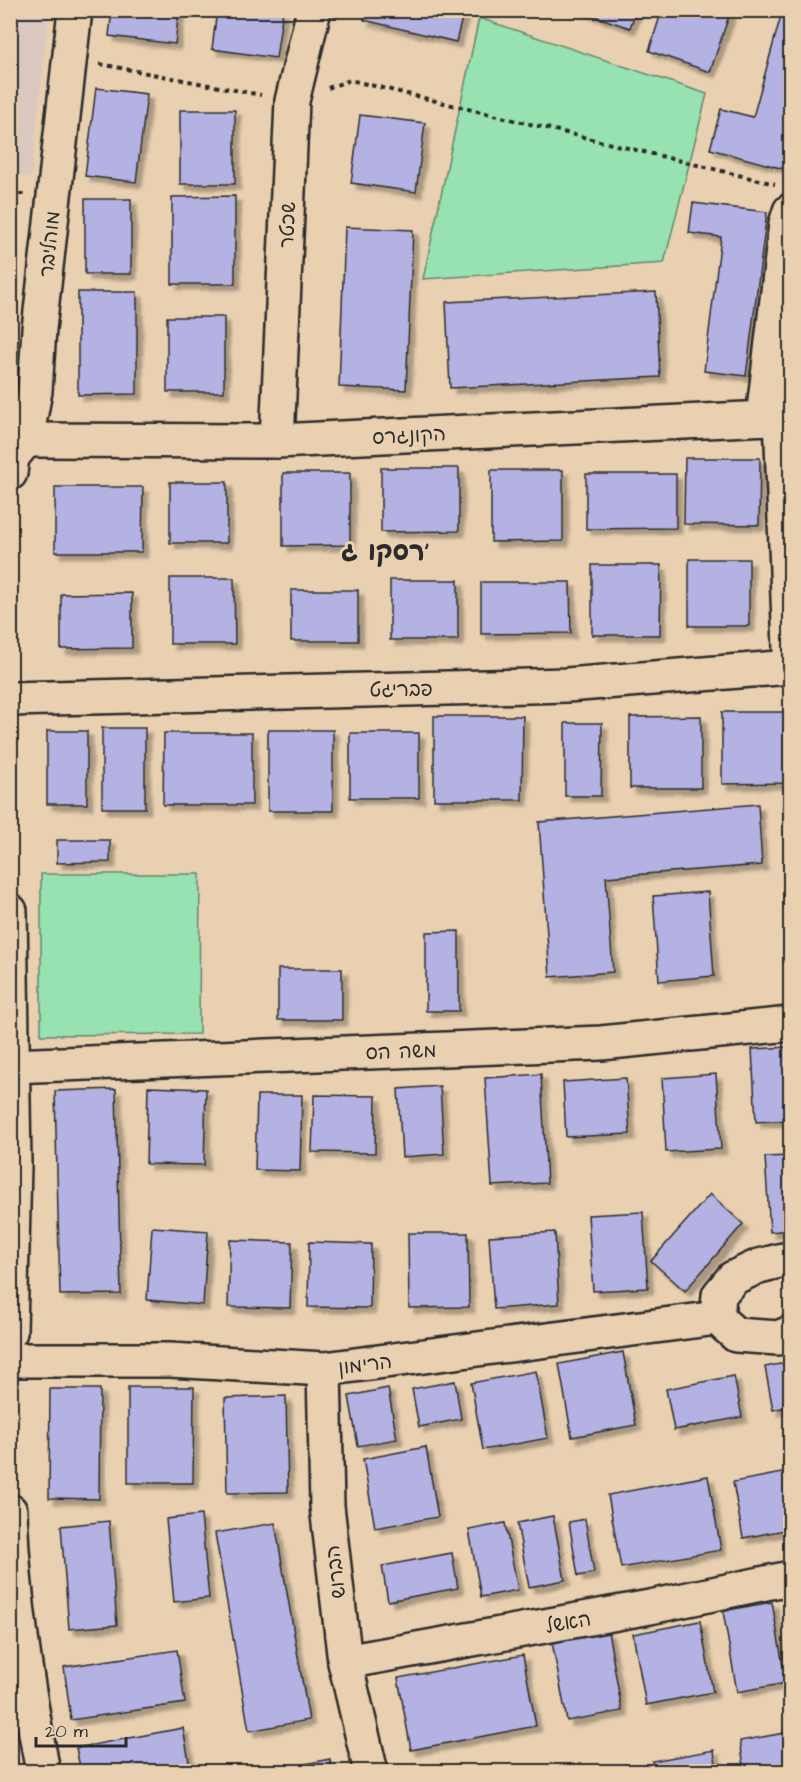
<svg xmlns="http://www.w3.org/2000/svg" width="801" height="1782" font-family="'Architects Daughter','Playpen Sans Hebrew',sans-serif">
<defs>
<filter id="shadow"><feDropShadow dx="5.5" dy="5.5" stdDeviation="1.5" flood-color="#0004"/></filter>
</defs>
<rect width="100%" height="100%" fill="#e9d0b1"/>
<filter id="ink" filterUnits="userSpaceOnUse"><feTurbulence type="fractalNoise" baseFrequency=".0167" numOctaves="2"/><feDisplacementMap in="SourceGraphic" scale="12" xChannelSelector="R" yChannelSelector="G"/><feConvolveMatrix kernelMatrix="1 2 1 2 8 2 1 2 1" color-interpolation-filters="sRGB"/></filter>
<g filter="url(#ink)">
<path fill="#d9c7c0" d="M10,11H49L31,177L11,175Z"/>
<g fill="#98e1b1" stroke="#62866e" stroke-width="1.5">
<path d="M479,18L707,94L664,263L423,279Z"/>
<path d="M41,874H200L199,1034L41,1035Z"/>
</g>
<g fill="#b4b2e3" stroke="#2b2b2b" stroke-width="1.5" filter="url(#shadow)">
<path d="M112,10H179L175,44L109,36Z"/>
<path d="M217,10H283L276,58L212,49Z"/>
<path d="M367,10H464L456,42L364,20Z"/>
<path d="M576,10H636L630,28Z"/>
<path d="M662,10H731L710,72L649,51Z"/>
<path d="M782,12L790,14V144L784,169L710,149L721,109L753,117Z"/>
<path d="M96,88L147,94L136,182L85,176Z"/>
<rect x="180" y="110" width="55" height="74"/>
<path d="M360,115L425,123L416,192L351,183Z"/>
<path d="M235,196V284H172V197Z"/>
<rect x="85" y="199" width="46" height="75"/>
<path d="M693,203L767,212L746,376L704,371L721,237L689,233Z"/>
<path d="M345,227L413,230L406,390L339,387Z"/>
<path d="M78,292H137V394L78,395Z"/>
<path d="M656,292L660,377L450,388L446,302Z"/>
<rect x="167" y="317" width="57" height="75"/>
<path d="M685,458H760L759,525L684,524Z"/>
<path d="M381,468H459V531L381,532Z"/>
<path d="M491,470H563V541L491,542Z"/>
<path d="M283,473H350V545L283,546Z"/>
<path d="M586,474H676V528L586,529Z"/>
<rect x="170" y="482" width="57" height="61"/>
<path d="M55,487H143L142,552H55Z"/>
<rect x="689" y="559" width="60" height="67"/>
<path d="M592,565H661L660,635H592Z"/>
<path d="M170,578H234L235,644H170Z"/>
<rect x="390" y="580" width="68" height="60"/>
<path d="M481,582H570L571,633L481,634Z"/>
<rect x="291" y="590" width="67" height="51"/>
<path d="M132,593V648L61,649V594Z"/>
<path d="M722,712H788V783L722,784Z"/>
<path d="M434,716H523L522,800H434Z"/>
<path d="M701,716V788H630V717Z"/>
<path d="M565,723H602L601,796H565Z"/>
<rect x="102" y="728" width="43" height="80"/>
<rect x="268" y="730" width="65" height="81"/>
<rect x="47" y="731" width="40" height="73"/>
<path d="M164,733H252V805H163Z"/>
<rect x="350" y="733" width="69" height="65"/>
<path d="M758,804L762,865L606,877L613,972L550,977L539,822Z"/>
<path d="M790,805V901L783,806Z"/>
<path d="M57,840H110V862L57,863Z"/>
<path d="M708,892L714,976L659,981L653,896Z"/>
<path d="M459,931V1011H426V932Z"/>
<rect x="278" y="969" width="64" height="51"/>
<path d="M790,1047V1120L756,1122L752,1049Z"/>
<path d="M541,1074L547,1183L492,1186L485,1078Z"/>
<path d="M716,1074L721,1149L666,1152L662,1078Z"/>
<path d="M626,1078L630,1134L566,1137L563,1082Z"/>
<path d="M440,1086L444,1154L402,1157L398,1089Z"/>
<path d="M148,1087L206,1089L204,1165L146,1164Z"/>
<path d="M116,1089L121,1294L60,1295L55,1091Z"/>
<path d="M257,1095H302L300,1171L255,1170Z"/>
<path d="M314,1095L376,1096L375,1153L312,1152Z"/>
<path d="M790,1156V1230L770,1232L765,1157Z"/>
<path d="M710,1194L743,1224L685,1291L651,1261Z"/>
<path d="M643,1212L648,1288L593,1291L588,1215Z"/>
<path d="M152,1227L208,1231L203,1305L147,1300Z"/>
<path d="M555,1232L559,1304L494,1309L489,1236Z"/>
<path d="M408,1233H468L469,1307L409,1308Z"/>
<path d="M230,1240L292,1242L290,1308L228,1307Z"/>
<path d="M309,1242L371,1244L370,1308L308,1307Z"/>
<path d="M623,1352L636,1425L572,1437L559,1364Z"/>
<path d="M790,1362V1406L773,1410L765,1367Z"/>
<path d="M536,1371L548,1438L483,1450L471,1383Z"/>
<path d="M734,1376L742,1417L674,1430L666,1389Z"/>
<path d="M455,1381L461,1419L419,1427L412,1389Z"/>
<path d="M128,1387H194L193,1483H128Z"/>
<path d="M388,1388L397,1439L358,1446L349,1396Z"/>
<path d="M50,1389H100L99,1499L49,1498Z"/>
<path d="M286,1396L288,1492L227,1493L225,1398Z"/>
<path d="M426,1447L438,1517L375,1528L363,1459Z"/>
<path d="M788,1472L790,1487V1529L743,1538L733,1482Z"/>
<path d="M708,1476L721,1550L621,1568L608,1495Z"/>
<path d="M201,1515L209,1598L174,1602L166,1519Z"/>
<path d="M553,1516L565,1580L529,1587L517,1523Z"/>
<path d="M585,1519L594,1573L578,1576L569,1522Z"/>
<path d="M109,1521L117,1625L69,1629L61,1526Z"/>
<path d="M275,1523L309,1720L249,1731L215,1533Z"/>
<path d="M505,1523L518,1590L481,1597L469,1530Z"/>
<path d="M452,1553L458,1588L388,1601L382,1566Z"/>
<path d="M772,1602L786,1683L737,1692L723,1611Z"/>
<path d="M700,1621L713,1692L646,1705L633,1634Z"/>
<path d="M608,1631L622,1711L567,1721L552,1642Z"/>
<path d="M177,1650L185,1703L71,1720L64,1667Z"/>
<path d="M523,1655L536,1726L411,1750L398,1678Z"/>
<path d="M183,1728L191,1772H81L76,1748Z"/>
<path d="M790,1732V1772H745L740,1741Z"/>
<path d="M714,1750L717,1772H654L652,1761Z"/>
<path d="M11,1755L15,1772H10Z"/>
<path d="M330,1759L332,1772H267Z"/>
</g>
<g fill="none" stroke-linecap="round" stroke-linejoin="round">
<defs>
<g id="minor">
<path d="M781,417L790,649"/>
<path d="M763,418L786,224L790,211"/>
<path d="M26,440L277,441L790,417"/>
<path d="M277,441L292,101L314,10"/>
<path d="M10,473L12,457L26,440L35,391L39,329L75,10"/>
<path d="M10,699L567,685L790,667"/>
<path d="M10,911L14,1165L10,1332"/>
<path d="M10,1066L601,1043L790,1024"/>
<path d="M717,1318L719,1295L733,1278L759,1266L783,1260L790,1263"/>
<path d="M10,1360H170L324,1369L717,1318L736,1335L778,1338L790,1333"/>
<path d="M324,1369L327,1506L345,1662L371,1772"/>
<path d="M10,1511C13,1598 27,1686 43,1772"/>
<path d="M345,1662L650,1607L790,1578"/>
</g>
</defs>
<use href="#minor" stroke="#2b2b2b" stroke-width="38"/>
<g stroke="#2b2b2b" stroke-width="4" stroke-dasharray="4.5 4.5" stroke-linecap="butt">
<path d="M100,64L261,95"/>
<path d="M328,88L350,80L775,184"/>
<path d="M10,194H24"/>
</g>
<use href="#minor" stroke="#e9d0b1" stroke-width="33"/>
</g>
</g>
<g text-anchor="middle" stroke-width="6" stroke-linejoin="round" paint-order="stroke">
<g font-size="20" fill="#2b2b2b" stroke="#e9d0b1">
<text transform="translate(287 225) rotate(-87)" y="7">שכטר</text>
<text transform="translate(49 244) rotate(-84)" y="7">מוהליבר</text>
<text transform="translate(409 435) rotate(-3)" y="7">הקונגרס</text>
<text transform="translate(401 689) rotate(-1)" y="7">פבריגט</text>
<text transform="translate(401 1051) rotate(-2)" y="7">משה הס</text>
<text transform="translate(365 1364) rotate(-7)" y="7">הרימון</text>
<text transform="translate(335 1572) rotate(-97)" y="7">הברוש</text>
<text transform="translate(568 1622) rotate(-10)" y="7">האשל</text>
</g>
<g font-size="26" font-weight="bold" fill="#2b2b2b" stroke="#e9d0b1">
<text x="385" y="560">רסקו ג'</text>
</g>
</g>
<rect width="801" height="1782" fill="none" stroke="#e9d0b1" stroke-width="36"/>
<rect x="18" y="18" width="765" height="1746" fill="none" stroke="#2b2b2b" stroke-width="2" filter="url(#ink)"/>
<path d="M36 1737v9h90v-9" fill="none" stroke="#2b2b2b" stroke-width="3"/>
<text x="45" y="1737" font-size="18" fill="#2b2b2b" stroke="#e9d0b1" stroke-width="4.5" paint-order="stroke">20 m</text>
</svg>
